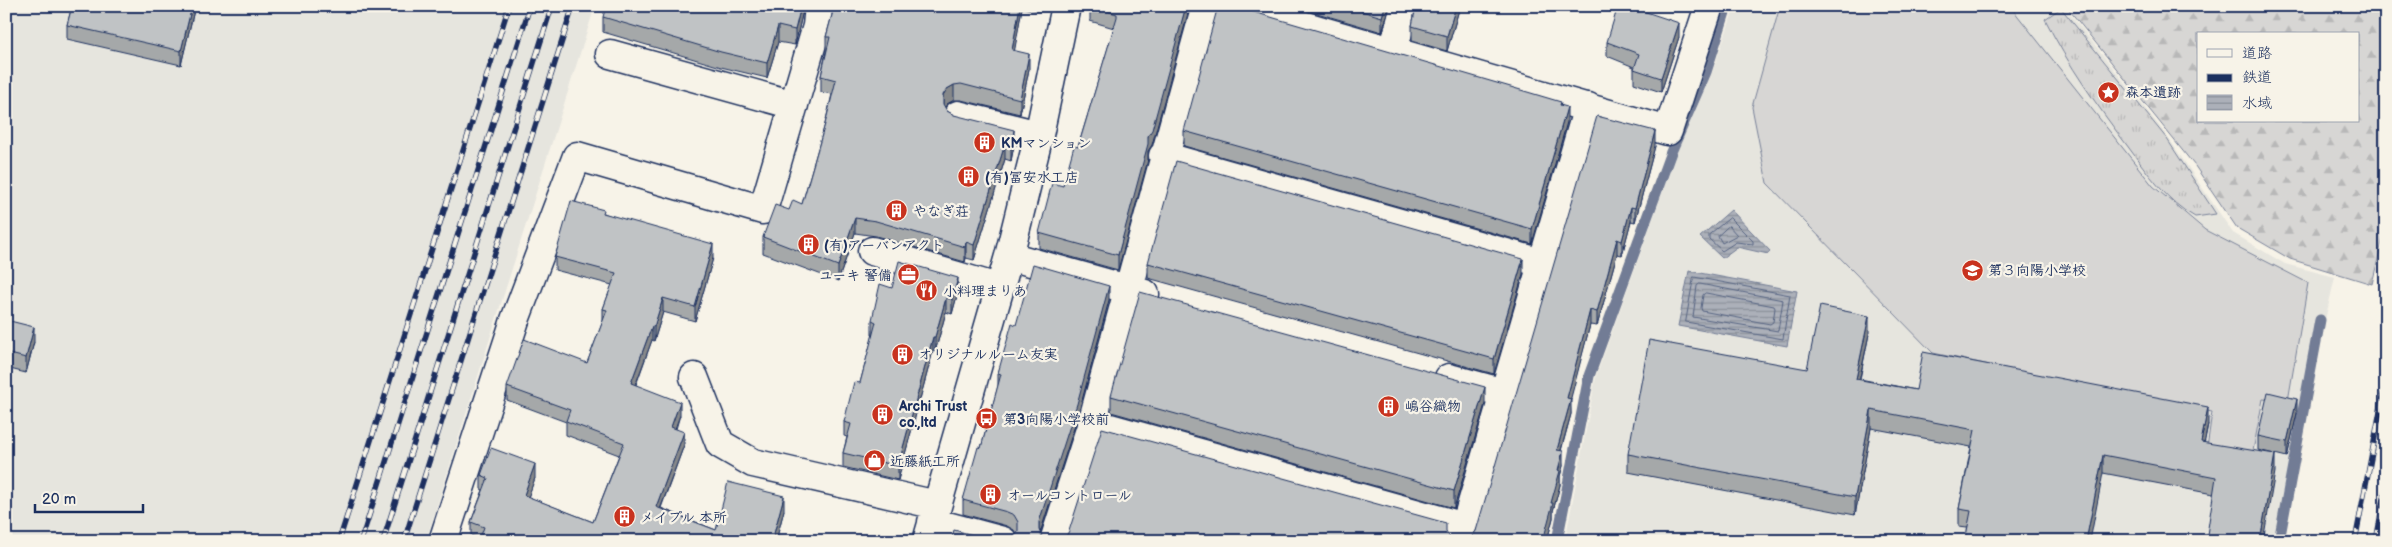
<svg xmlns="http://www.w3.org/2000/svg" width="2392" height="547" font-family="'Balsamiq Sans','Klee One',sans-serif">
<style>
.built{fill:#e6e5de}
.grass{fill:url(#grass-tufts);stroke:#798299}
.forest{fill:url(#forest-firs);stroke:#798299;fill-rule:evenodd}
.pitch{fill:#d7d6d4;stroke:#798299}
.water{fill:url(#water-rules);stroke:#727c95}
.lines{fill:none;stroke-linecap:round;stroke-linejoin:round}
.shore{stroke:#556382;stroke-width:1}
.stream{stroke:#727c95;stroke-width:11}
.street-casing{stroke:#1b2f5e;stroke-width:31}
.street{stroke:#f7f3e8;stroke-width:28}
.rail-casing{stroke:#1b2f5e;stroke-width:5.5}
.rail{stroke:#f7f3e8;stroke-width:4;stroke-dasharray:11;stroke-linecap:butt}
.wall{fill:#a5a8a9;stroke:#1b2f5e}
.shaded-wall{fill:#86888a;stroke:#1b2f5e}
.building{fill:#c0c3c5;stroke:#1b2f5e}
.labels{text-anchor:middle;stroke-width:4.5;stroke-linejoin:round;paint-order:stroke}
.poi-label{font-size:14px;font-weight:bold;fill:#1b2f5e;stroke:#f7f3e8;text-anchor:start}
</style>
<defs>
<pattern id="grass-tufts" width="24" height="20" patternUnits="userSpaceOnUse" patternTransform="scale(1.25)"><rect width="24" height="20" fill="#d7d6d4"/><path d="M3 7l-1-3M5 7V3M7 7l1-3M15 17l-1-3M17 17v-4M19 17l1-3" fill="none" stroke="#b8b8b8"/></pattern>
<pattern id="forest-firs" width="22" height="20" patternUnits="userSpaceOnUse" patternTransform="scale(1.25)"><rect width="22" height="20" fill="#d7d6d4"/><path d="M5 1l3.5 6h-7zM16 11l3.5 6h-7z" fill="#b8b8b8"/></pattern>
<pattern id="water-rules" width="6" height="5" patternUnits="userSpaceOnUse" patternTransform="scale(1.25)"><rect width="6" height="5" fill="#acb0b9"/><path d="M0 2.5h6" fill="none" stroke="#8b909a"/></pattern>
</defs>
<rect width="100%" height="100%" fill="#f7f3e8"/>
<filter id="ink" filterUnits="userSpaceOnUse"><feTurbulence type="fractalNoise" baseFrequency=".02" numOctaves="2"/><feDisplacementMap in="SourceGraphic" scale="10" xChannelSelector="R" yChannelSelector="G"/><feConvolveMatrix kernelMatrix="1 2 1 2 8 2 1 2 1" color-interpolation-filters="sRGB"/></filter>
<g filter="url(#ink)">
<path class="built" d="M 6,6 L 595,6 L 426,541 L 6,541 Z
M 1735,6 L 2064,6 L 2165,133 L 2233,233 L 2285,264 L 2335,277 L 2274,541 L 1565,541 L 1596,376 L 1677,152 L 1712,73 Z"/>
<path class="grass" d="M 2061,8 L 2167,139 L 2216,214 L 2195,217 C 2167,202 2147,172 2129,148 C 2098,107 2068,65 2045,19 Z"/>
<path class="forest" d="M 2066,6 L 2386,6 L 2386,225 L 2372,284 L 2290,259 L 2237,228 L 2195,166 ZM 2198,34 L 2358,34 L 2358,121 L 2198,121 Z"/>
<path class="pitch" d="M 1780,6 L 2010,6 L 2153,186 L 2205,230 L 2308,283 L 2288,401 L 2263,399 L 2252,456 L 2207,448 L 2212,412 L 1933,353 L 1767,183 L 1752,107 Z"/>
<path class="water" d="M 1731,210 L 1770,251 L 1768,254 L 1737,247 L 1722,258 L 1700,237 Z
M 1689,271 L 1797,291 L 1787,346 L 1678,326 Z"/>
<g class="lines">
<path class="shore" d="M 1730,218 L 1753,241 L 1753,244 L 1736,242 L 1722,251 L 1709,239 L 1709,235 Z
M 1729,226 L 1737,235 L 1722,243 L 1718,236 Z
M 1694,277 L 1790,295 L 1783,339 L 1686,322 Z
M 1700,284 L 1783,300 L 1778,331 L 1693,317 L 1697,286 Z
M 1706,293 L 1774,306 L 1775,308 L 1773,322 L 1770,324 L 1702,311 L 1701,308 L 1703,295 Z"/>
<path class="stream" d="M 1557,541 L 1589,376 L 1671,152 L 1706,72 L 1727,6
M 2279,541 L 2320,320"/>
<defs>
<path id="street" d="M 1236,6 L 1668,131 L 1709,6
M 1393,51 L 1405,6
M 610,54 L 794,105
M 958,115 L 1039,135
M 1163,156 L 1542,263
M 872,251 L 998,288
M 1009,256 L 1145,294
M 694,377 L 720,444 L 753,463 L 937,505
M 1449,378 L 1504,393
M 1092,423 L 1465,527
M 932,522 L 1003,541
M 443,541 L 515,320 L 577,156 L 763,210 L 817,26 L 819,6
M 927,541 L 1009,256 L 1039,135 L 1066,6
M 1054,541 L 1092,423 L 1206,6
M 1461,541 L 1588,107"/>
</defs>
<use href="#street" class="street-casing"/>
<use href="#street" class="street"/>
<defs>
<path id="rail" d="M 339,541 L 509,6
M 361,541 L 530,6
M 383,541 L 552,6
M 404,541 L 573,6
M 2355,541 L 2386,380
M 2376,541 L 2386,488"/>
</defs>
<use href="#rail" class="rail-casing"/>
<use href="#rail" class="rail"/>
</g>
<path class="wall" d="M 72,6 L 195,6 L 181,65 L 67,39 L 67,25 Z
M 804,6 L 795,45 L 778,42 L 767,78 L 721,67 L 603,32 L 603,17 Z
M 833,6 L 1041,6 L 1040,11 L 1022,8 L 1014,51 L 1029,69 L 1020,114 L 961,100 L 954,100 L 947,104 L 945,107 L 947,111 L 954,115 L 1014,145 L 1011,161 L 1005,159 L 974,260 L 966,258 L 965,262 L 876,236 L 855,233 L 838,281 L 763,253 L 763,237 L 789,210 L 802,204 L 825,124 L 832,94 L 821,92 L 821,76 L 826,52 L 826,37 L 832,15 Z
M 1090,6 L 1190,6 L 1152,145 L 1148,151 L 1148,160 L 1118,270 L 1039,248 L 1039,233 L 1063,186 L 1078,147 L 1114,28 L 1090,21 Z
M 1293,6 L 1390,6 L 1382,32 Z
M 1416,6 L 1460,6 L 1447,51 L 1412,41 L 1412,26 Z
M 1679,37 L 1661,92 L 1634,83 L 1634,67 L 1607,56 L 1607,42 Z
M 1561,105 L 1567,122 L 1532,244 L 1184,146 L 1184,131 Z
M 1655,146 L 1635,222 L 1631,221 L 1622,255 L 1617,254 L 1597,326 L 1590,325 L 1570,399 L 1571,414 L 1561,451 L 1563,466 L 1560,476 L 1560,485 L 1553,511 L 1553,518 L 1547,541 L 1466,541 L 1471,538 L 1476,531 Z
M 604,213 L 713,258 L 695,321 L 663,312 L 654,341 L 652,340 L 636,385 L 680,415 L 676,429 L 684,445 L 661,508 L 716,530 L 784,510 L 776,541 L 479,539 L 471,535 L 471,522 L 483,490 L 481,489 L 481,475 L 535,478 L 528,497 L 593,522 L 619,455 L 566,435 L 566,422 L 507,400 L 507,387 L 587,363 L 603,321 L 603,309 L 612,285 L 555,270 L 555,257 Z
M 1148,263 L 1523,274 L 1494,374 L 1148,278 Z
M 958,292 L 952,314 L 946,312 L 935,352 L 933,351 L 898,480 L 843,467 L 843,453 L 847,437 L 844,436 L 844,422 L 860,383 L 873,335 L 872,335 L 872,320 Z
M 1109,300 L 1077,419 L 1040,533 L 1014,538 L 1016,534 L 1014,530 L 1007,526 L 963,514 L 963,500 L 981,448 L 998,386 L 998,373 L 1016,325 Z
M 6,320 L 34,342 L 26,373 L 6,368 Z
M 1869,334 L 1860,379 L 1916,390 L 2208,424 L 2204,443 L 2275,472 L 2213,494 L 2103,473 L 1967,528 L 1959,527 L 1959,509 L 1971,447 L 1871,428 L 1855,515 L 1628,472 L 1628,454 L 1807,369 Z
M 1111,396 L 1485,404 L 1454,508 L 1111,412 Z
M 2297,413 L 2287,457 L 2258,450 L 2258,436 Z"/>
<path class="shaded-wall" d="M 192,6 L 195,6 L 181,65 L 181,51 Z
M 801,6 L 804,6 L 795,45 L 795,30 Z
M 1020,6 L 1022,6 L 1022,8 L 1012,65 L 1012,50 Z
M 1186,6 L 1190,6 L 1152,145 L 1148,151 L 1148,160 L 1118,270 L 1118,255 L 1148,136 Z
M 1385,6 L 1390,6 L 1382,32 L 1382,17 Z
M 1456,6 L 1460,6 L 1447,51 L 1447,36 Z
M 1679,23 L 1679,37 L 1661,92 L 1661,78 Z
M 778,26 L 778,42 L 767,78 L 767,63 Z
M 1029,54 L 1029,69 L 1020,114 L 1020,99 Z
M 954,85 L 954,100 L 947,104 L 943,111 L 943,95 L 947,89 Z
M 1567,107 L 1567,122 L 1532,244 L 1532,229 Z
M 1014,130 L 1014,145 L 1011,161 L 1011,146 Z
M 1655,131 L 1655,146 L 1635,222 L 1635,208 Z
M 1005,144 L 1005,159 L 974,260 L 974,245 Z
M 1631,207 L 1631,221 L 1622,255 L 1622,241 Z
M 855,218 L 855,233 L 838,281 L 838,266 Z
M 1617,239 L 1617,254 L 1597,326 L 1597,312 Z
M 966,242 L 966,258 L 965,262 L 965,247 Z
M 713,244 L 713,258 L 695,321 L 695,307 Z
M 1523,259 L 1523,274 L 1494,374 L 1494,359 Z
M 958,278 L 958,292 L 952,314 L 952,299 Z
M 1109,286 L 1109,300 L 1077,419 L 1039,536 L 1039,522 Z
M 663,298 L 663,312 L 654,341 L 654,327 Z
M 946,298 L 946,312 L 935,352 L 935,337 Z
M 1590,310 L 1590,325 L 1567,413 L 1567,398 Z
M 1869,316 L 1869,334 L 1856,396 L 1856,379 Z
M 652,326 L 652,340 L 631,397 L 631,383 Z
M 34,327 L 34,342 L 26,373 L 26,358 Z
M 933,337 L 933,351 L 898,480 L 898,466 Z
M 1485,387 L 1485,404 L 1454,508 L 1454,491 Z
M 1571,399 L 1571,414 L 1557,464 L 1557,450 Z
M 2297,399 L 2297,413 L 2287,457 L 2287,442 Z
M 680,402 L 680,415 L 671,440 L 671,427 Z
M 2208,407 L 2208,424 L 2201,460 L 2201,442 Z
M 1871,410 L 1871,428 L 1855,515 L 1855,497 Z
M 684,432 L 684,445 L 656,520 L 656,507 Z
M 1563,451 L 1563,466 L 1560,476 L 1560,485 L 1553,511 L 1553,518 L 1547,541 L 1543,541 L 1551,503 Z
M 2275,454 L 2275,472 L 2263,541 L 2260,541 Z
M 2103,455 L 2103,473 L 2090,541 L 2086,541 Z
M 535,464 L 535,478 L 524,509 L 524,495 Z
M 784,496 L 784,510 L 776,541 L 772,541 Z"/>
<path class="building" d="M 72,6 L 192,6 L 181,51 L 67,25 Z
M 606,6 L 801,6 L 795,30 L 778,26 L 767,63 L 721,52 L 603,17 Z
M 833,6 L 1020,6 L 1012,50 L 1029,54 L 1020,99 L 961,84 L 954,85 L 947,89 L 943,95 L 943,104 L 947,111 L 954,115 L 1014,130 L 1011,146 L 1005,144 L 974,245 L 966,242 L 965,247 L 876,221 L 855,218 L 838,266 L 763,237 L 775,205 L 789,210 L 793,200 L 802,204 L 825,124 L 836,80 L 821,76 L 830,37 L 826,37 L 832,15 Z
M 1090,6 L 1186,6 L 1152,130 L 1148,136 L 1148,144 L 1118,255 L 1039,233 L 1052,183 L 1063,186 L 1074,146 L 1078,147 L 1117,17 L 1117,14 Z
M 1218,6 L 1233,6 L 1514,88 L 1561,102 L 1560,105 L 1567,107 L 1532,229 L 1184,131 Z
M 1345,6 L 1385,6 L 1382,17 Z
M 1416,6 L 1456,6 L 1447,36 L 1412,26 Z
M 1618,6 L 1628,6 L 1679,23 L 1661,78 L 1634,69 L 1639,54 L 1607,42 Z
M 1597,116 L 1655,131 L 1635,208 L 1631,207 L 1622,241 L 1617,239 L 1597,312 L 1590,310 L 1567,398 L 1571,399 L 1557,450 L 1563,451 L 1558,470 L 1560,471 L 1551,503 L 1553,503 L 1543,541 L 1466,541 L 1471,538 L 1476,531 Z
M 1176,161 L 1523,259 L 1494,359 L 1148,263 Z
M 571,201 L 604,210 L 603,213 L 713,244 L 695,307 L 663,298 L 654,327 L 652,326 L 631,383 L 680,402 L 671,427 L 684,432 L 656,507 L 716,530 L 728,482 L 784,496 L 772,541 L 479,541 L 484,527 L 471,522 L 488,478 L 481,475 L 491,448 L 535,464 L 524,495 L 593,522 L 624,443 L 566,421 L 570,410 L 507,387 L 524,339 L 587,363 L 607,310 L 603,309 L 616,273 L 555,257 Z
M 899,261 L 958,278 L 952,299 L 946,298 L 935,337 L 933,337 L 898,466 L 843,453 L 851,424 L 844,422 L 854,382 L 860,383 L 876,322 L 872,320 L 880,284 L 892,288 Z
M 1033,264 L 1109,286 L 1077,404 L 1039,522 L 1039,530 L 1042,537 L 1048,541 L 1009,541 L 1014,538 L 1018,531 L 1018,522 L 1014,515 L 1007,512 L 963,500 L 978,447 L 981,448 L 1001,374 L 998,373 L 1012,323 L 1016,325 Z
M 1140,292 L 1485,387 L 1454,491 L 1111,396 Z
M 1820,306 L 1869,316 L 1856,379 L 1916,390 L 1923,352 L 2208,407 L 2201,442 L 2275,454 L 2260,541 L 2206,541 L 2216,477 L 2103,455 L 2086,541 L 1965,541 L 1971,511 L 1959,509 L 1975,430 L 1871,410 L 1855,497 L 1628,454 L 1649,340 L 1807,369 Z
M 6,320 L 34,327 L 26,358 L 6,353 Z
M 2268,392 L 2297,399 L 2287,442 L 2258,436 Z
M 1102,428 L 1446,523 L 1446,531 L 1450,538 L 1456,541 L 1059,541 L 1065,538 L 1069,531 Z
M 954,530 L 996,541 L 951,541 Z"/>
</g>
<defs>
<symbol id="sight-disc" viewBox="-11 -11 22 22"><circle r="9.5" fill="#c8321e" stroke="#f7f3e8"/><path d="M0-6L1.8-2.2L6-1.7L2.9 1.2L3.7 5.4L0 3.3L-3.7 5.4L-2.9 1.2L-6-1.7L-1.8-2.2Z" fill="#fff"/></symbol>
<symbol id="building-disc" viewBox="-11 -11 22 22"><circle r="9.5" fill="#c8321e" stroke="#f7f3e8"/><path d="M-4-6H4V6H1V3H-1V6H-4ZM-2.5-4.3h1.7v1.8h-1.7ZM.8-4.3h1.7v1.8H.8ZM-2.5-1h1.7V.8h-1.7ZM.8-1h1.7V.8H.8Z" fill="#fff"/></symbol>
<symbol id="school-disc" viewBox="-11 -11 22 22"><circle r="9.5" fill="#c8321e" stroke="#f7f3e8"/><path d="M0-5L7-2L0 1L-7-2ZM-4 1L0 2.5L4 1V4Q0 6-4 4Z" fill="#fff"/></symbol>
<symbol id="office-disc" viewBox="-11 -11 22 22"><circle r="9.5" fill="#c8321e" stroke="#f7f3e8"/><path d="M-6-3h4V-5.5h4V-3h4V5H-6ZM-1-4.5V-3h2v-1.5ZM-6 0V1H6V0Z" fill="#fff"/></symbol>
<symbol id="restaurant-disc" viewBox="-11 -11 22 22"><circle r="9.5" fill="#c8321e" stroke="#f7f3e8"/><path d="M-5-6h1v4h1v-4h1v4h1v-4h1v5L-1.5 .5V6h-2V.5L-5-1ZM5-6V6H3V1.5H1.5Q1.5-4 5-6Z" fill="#fff"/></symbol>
<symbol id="bus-disc" viewBox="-11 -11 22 22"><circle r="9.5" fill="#c8321e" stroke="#f7f3e8"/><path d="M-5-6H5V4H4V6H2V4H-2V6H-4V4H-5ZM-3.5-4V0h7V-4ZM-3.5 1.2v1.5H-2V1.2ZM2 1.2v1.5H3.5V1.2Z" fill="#fff"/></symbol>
<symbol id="shop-disc" viewBox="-11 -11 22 22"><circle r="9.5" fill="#c8321e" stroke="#f7f3e8"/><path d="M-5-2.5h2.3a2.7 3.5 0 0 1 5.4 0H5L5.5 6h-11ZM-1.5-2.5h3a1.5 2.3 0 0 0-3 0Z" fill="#fff"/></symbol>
</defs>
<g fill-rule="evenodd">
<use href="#sight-disc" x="2096" y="80" width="25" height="25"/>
<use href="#building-disc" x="972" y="130" width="25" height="25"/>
<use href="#building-disc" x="956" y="164" width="25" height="25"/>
<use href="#building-disc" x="884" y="198" width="25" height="25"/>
<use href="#building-disc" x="796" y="232" width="25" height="25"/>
<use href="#school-disc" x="1960" y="258" width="25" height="25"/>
<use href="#office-disc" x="896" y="262" width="25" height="25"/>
<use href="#restaurant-disc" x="914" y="278" width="25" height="25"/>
<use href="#building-disc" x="890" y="342" width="25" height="25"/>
<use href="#building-disc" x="1376" y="394" width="25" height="25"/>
<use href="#building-disc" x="870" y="402" width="25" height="25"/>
<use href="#bus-disc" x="974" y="406" width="25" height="25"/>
<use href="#shop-disc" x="862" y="448" width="25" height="25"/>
<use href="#building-disc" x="978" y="482" width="25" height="25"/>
<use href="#building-disc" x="612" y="504" width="25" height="25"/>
</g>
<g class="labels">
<g class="poi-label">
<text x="2125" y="97">森本遺跡</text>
<text x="1001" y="148">KMマンション</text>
<text x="985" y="182">(有)冨安水工店</text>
<text x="913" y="216">やなぎ荘</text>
<text x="824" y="250">(有)アーバンアクト</text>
<text x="1988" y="275">第３向陽小学校</text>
<text x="892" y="280" text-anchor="end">ユーキ 警備</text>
<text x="943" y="296">小料理まりあ</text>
<text x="918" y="359">オリジナルルーム友実</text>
<text x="899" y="411">Archi Trust<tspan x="899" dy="16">co.,ltd</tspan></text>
<text x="1405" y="411">嶋谷織物</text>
<text x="1003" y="424">第3向陽小学校前</text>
<text x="890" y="466">近藤紙工所</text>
<text x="1007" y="500">オールコントロール</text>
<text x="640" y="522">メイプル 本所</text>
</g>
</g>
<rect width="2392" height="547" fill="none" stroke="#f7f3e8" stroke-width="25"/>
<rect x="12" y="12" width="2367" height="522" fill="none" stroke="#1b2f5e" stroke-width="2" filter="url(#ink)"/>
<rect x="2197" y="32" width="162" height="90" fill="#f7f3e8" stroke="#9fa5b1"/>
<rect x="2207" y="49" width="25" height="8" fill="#f7f3e8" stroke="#9fa5b1"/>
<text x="2242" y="58" font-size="15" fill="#1b2f5e">道路</text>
<rect x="2207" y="74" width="25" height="8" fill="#1b2f5e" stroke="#9fa5b1"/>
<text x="2242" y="82" font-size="15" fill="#1b2f5e">鉄道</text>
<rect x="2207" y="95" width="25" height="15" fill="url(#water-rules)" stroke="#9fa5b1"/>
<text x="2242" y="108" font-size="15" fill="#1b2f5e">水域</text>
<path d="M35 504v8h108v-8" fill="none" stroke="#1b2f5e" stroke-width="2.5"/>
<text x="42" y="504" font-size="15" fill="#1b2f5e" stroke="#f7f3e8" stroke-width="4" paint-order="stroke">20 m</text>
</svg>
